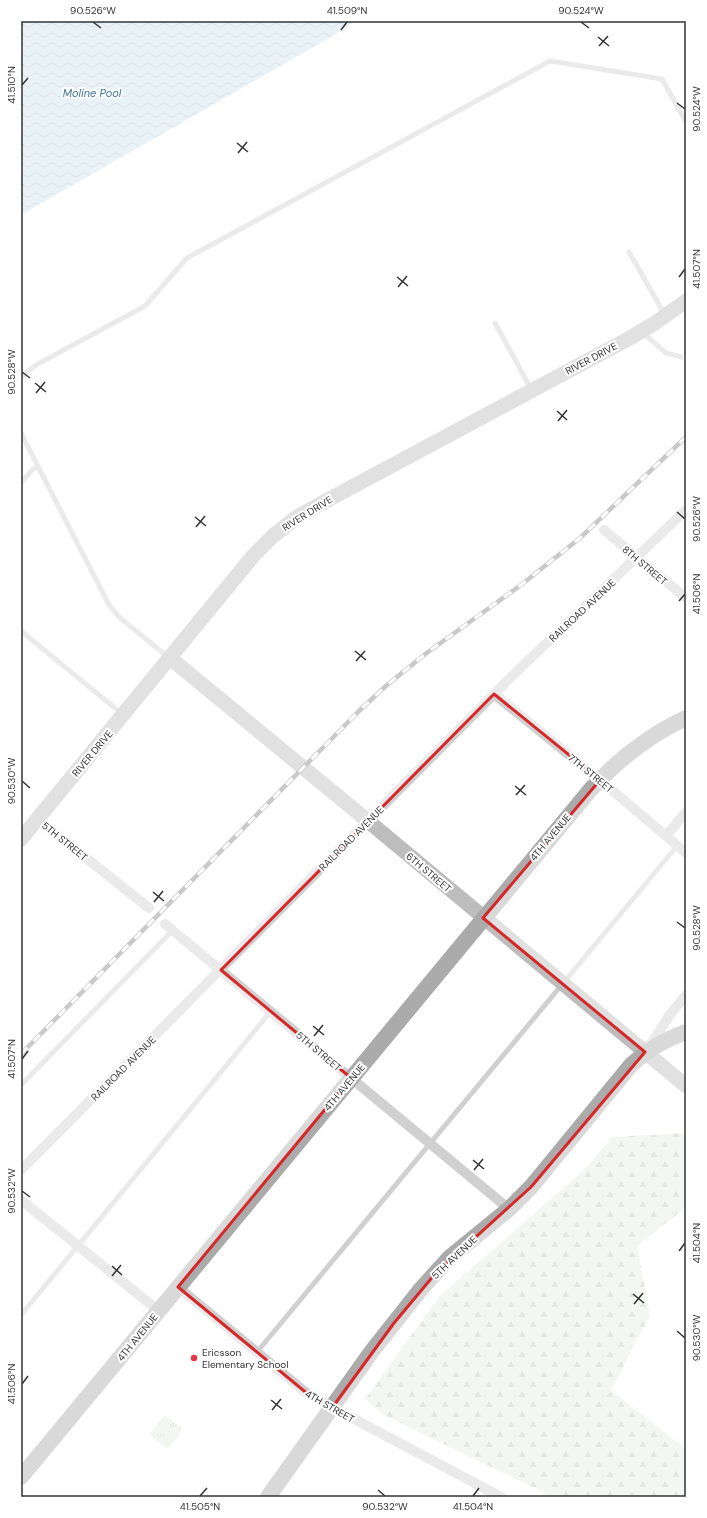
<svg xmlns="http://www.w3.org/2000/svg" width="707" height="1518" font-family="'DM Sans',sans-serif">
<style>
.forest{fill:url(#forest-firs)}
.park{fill:url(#park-tufts)}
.water{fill:url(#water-waves)}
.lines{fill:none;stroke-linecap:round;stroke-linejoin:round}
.lane{stroke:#d0d0d0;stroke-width:5}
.street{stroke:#d0d0d0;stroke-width:10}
.secondary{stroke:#bdbdbd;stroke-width:15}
.primary{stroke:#ababab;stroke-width:16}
.rail-casing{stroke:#888;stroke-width:4.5}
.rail{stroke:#fff;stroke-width:3;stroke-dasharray:9;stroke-linecap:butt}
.marked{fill:none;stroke:#d62828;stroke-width:3;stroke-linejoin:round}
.ticks{fill:none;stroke:#333;stroke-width:1.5}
.poi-dot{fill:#e63946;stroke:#fff;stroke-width:1.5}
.labels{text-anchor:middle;stroke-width:4;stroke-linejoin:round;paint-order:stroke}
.street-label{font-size:10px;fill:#333;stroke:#fff}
.poi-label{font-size:10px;fill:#333;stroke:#fff;text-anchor:start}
.water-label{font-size:11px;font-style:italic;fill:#3f7597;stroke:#fff}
.neatline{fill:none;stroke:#333;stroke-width:1.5}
.ticks-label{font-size:10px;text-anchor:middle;fill:#333}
</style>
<defs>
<pattern id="forest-firs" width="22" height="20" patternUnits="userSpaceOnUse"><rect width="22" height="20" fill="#e6ecdf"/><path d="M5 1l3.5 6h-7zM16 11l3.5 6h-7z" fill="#c6cbc0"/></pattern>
<pattern id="park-tufts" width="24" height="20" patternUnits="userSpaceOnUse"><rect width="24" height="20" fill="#e6ecdf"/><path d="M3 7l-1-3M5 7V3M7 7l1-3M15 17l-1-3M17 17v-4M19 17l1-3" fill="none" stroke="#c6cbc0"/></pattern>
<pattern id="water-waves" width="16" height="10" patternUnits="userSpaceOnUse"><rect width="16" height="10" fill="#cfe2ee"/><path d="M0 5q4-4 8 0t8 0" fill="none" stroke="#b2c2cd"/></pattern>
</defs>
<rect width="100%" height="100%" fill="#fff"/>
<path class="forest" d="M 686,1133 L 686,1207 L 637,1246 L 650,1315 L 611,1390 L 686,1449 L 686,1497 L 553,1497 L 382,1414 L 365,1399 L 439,1297 L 586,1168 L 612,1137 Z"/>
<path class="park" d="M 165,1415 L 182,1428 L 180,1434 L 167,1449 L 149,1434 Z"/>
<path class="water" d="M 21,21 L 355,21 L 331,37 L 21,215 Z"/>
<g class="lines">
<path class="lane" d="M 629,252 L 665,315
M 495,323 L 531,389
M 643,333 L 666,353 L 681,357
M 21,377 L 36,365 L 145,306 L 187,258 L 550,61 L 662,79 L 686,122
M 21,433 L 109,605 L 119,617 L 168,657
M 21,483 L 32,470 L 38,467
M 21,631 L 121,713
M 21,1085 L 173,930
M 21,1315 L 271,1011
M 257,1352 L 677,846"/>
<path class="street" d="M 604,530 L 686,598
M 494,694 L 600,780 L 686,853
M 37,819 L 149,908
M 666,836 L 686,812
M 165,924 L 509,1209
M 648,1049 L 669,1016 L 686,995
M 21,1170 L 511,677 L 686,510
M 21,1200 L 159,1311
M 178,1287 L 309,1395 L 501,1497"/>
<path class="secondary" d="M 170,658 L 368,821 L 686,1086
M 21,839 L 253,556 L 273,536 L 297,517 L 322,503 L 630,338 L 655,323 L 686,301"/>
<path class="primary" d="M 21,1477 L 591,789 C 618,760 649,735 686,718
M 268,1497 L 372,1351 L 421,1289 L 449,1258 L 509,1209 L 531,1187 L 631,1065 C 649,1049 664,1040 686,1032"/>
<defs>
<path id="rail" d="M 21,1054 L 360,710 L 387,685 L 428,652 L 521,585 L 580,538 L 686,437"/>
</defs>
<use href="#rail" class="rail-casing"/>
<use href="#rail" class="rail"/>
</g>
<path d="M0 0H707V1518H0ZM 494,694 L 600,780 L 483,918 L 645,1052 L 531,1187 L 435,1274 L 394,1323 L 332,1408 L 309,1395 L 178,1287 L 351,1078 L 221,970 Z" fill="#fff" fill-opacity=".55" fill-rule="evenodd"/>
<path class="marked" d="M 494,694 L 600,780 L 483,918 L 645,1052 L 531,1187 L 435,1274 L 394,1323 L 332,1408 L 309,1395 L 178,1287 L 351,1078 L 221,970 Z"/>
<path class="ticks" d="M 93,22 L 101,28M 581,22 L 589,28M 341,30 L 347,22M 598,37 L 609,46M 599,46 L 608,36M 22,85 L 28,78M 677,103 L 685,109M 237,143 L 248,152M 238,153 L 247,142M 397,277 L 408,286M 679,277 L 685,269M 398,287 L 407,276M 22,372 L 30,378M 35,383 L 46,392M 36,393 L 45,382M 557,411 L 567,420M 558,421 L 567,410M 677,512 L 685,519M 195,517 L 206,526M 196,527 L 205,516M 679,601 L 685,594M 355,651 L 366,660M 356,661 L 365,651M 22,781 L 30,788M 515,786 L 526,795M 516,795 L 525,785M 153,892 L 164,901M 154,902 L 163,891M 677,922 L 685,928M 313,1026 L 324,1035M 314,1036 L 323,1025M 22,1059 L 28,1051M 473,1160 L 484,1169M 474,1170 L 483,1159M 22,1191 L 30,1197M 679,1251 L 685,1243M 112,1266 L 122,1275M 112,1276 L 121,1265M 633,1294 L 644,1303M 634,1304 L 643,1293M 677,1331 L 685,1338M 22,1384 L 28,1376M 271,1400 L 282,1409M 272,1410 L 281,1399M 378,1490 L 385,1496M 200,1496 L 207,1488M 473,1496 L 479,1488"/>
<circle class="poi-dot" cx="194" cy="1358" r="4"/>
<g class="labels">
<g class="street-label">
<text transform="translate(591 358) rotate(-28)" y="4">RIVER DRIVE</text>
<text transform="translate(307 513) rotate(-32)" y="4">RIVER DRIVE</text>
<text transform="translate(645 565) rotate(40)" y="4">8TH STREET</text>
<text transform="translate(582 610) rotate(-43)" y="4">RAILROAD AVENUE</text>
<text transform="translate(92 753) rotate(-50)" y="4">RIVER DRIVE</text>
<text transform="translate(591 773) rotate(39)" y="4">7TH STREET</text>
<text transform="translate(550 837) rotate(-50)" y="4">4TH AVENUE</text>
<text transform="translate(351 838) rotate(-45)" y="4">RAILROAD AVENUE</text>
<text transform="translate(65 841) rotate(39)" y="4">5TH STREET</text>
<text transform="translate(429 872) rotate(40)" y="4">6TH STREET</text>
<text transform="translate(319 1051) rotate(40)" y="4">5TH STREET</text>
<text transform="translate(123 1068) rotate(-45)" y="4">RAILROAD AVENUE</text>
<text transform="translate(344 1087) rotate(-50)" y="4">4TH AVENUE</text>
<text transform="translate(454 1257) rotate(-43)" y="4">5TH AVENUE</text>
<text transform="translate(137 1337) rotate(-51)" y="4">4TH AVENUE</text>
<text transform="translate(330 1406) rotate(30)" y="4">4TH STREET</text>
</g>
<g class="poi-label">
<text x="202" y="1356">Ericsson<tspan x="202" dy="12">Elementary School</tspan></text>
</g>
<g class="water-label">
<text x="92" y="97">Moline Pool</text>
</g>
</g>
<rect width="707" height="1518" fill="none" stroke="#ffffff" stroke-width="44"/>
<rect x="22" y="22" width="663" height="1474" class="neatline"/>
<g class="ticks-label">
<text x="93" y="14">90.526°W</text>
<text x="347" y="14">41.509°N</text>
<text x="581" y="14">90.524°W</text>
<text transform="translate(11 85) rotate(-90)" y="4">41.510°N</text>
<text transform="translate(696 109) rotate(-90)" y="4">90.524°W</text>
<text transform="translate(696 269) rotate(-90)" y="4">41.507°N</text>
<text transform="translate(11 372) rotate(-90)" y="4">90.528°W</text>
<text transform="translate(696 519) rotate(-90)" y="4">90.526°W</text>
<text transform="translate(696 594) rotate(-90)" y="4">41.506°N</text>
<text transform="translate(11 781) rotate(-90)" y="4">90.530°W</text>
<text transform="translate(696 928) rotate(-90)" y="4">90.528°W</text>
<text transform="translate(11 1059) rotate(-90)" y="4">41.507°N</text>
<text transform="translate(11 1191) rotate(-90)" y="4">90.532°W</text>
<text transform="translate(696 1243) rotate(-90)" y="4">41.504°N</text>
<text transform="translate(696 1338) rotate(-90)" y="4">90.530°W</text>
<text transform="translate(11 1384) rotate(-90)" y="4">41.506°N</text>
<text x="200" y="1510">41.505°N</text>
<text x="385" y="1510">90.532°W</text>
<text x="473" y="1510">41.504°N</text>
</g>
</svg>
